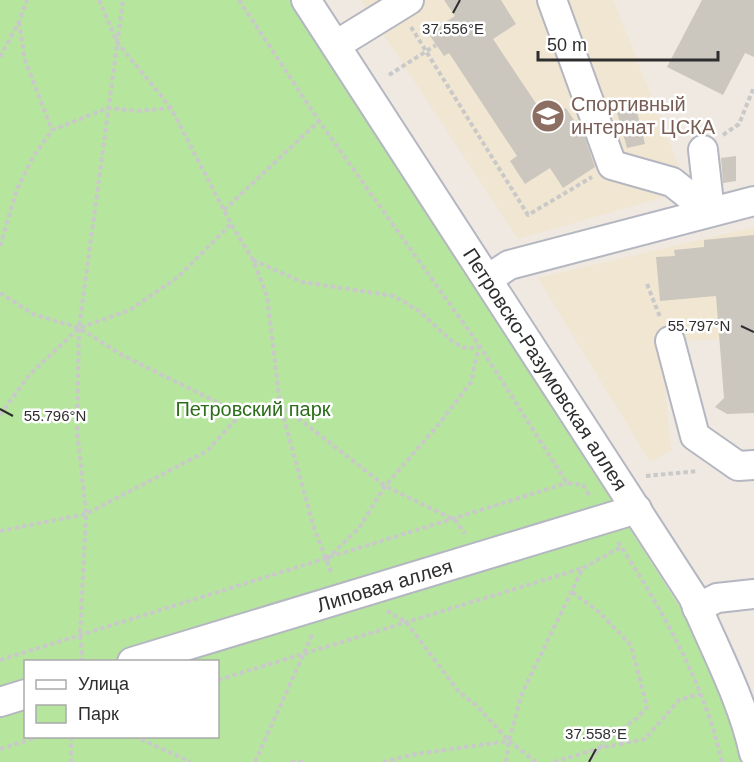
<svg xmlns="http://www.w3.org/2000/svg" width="754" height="762" font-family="Helvetica,sans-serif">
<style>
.education{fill:#f0e6d1}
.green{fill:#b6e59e;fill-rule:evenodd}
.building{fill:#cbc7bf}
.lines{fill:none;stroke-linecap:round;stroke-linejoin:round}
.minor-casing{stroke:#b4b7c1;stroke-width:32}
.path{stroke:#c9c9c9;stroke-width:4;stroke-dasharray:4.5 3;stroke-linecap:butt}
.minor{stroke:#fff;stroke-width:28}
.ticks{fill:none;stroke:#2e2e2e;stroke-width:2}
.labels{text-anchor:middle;stroke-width:5;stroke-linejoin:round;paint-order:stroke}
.education-label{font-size:20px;fill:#785e54;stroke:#fff;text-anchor:start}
.street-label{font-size:20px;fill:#2e2e2e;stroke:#fff}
.park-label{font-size:20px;fill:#2c6e1b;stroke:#fff}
.ticks-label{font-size:15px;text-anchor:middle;fill:#2e2e2e;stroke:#fff;stroke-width:5;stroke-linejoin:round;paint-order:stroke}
</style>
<rect width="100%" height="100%" fill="#efe9e1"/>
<path class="education" d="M 361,0 L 613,0 L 679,166 L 664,197 L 518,239 Z
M 754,227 L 754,306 L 725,339 L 661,342 L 671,451 L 650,462 L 538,278 Z"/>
<path class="green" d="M 0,0 L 290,0 L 687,618 L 729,712 L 741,762 L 0,762 ZM 26,662 L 218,662 L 218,736 L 26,736 Z"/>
<path class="building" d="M 444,0 L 501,0 L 516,24 L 493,39 L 547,120 L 566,108 L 584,135 L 595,167 L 563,188 L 550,168 L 525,184 L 510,161 L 517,156 L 449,53 L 444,56 L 428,33 L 455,16 Z
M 702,0 L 754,0 L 754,57 L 745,53 L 723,95 L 667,67 Z
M 634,100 L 645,144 L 627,148 L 615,105 Z
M 736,156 L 736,181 L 723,183 L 721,158 Z
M 754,235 L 754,413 L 727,414 L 715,407 L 724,398 L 716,296 L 660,301 L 656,257 L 675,256 L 674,250 L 704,247 L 704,240 Z"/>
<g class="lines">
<defs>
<g id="minor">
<path id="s1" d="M 306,0 L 693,597 C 714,648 742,698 754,753"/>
<path d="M 552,0 L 612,165 L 672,182 L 710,212"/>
<path d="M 336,45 L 409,0"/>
<path d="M 703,150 L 710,212"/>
<path d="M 488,279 L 509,265 L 754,201"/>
<path d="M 670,341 L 695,436 L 738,466 L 754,465"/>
<path d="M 697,608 L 717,598 L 754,594"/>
<path id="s2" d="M 132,662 L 637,509"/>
<path d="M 0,702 L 26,694"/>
</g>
</defs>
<use href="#minor" class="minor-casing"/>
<path class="path" d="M 99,0 L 117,42 L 171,108 L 231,224 L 253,260 L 267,296 L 280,404 L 314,528 L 332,574
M 239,0 L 319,121 L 479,345 L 567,483 L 583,485 L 590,497
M 19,22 L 25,60 L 52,130
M 411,27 L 528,215 L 592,177
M 0,57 L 19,22 L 27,0
M 389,75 L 436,45
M 723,135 L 739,124 L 754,87
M 224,210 L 319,121
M 0,246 L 17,189 L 33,157 L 52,130 L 108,108 L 138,111 L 171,108
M 253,260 L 302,282 L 394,296 L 419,311 L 454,343 L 468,349 L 478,346
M 647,284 L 660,317
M 0,293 L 33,314 L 79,328 L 122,355 L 241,414
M 0,415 L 30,374 L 79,328 L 130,310 L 178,277 L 231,224
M 646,476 L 698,471
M 0,531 L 86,514 L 207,451 L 241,414 L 280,404 L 385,486 L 455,520 L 465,534
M 618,542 C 662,610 704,682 722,762
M 327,559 L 359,528 L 385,486 L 439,424 L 471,382 L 479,346
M 572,592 L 599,612 L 631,645 L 647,707 L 636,719 L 606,740 L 588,762
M 387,611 L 406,622 L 459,692 L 477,706 L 509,741 L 536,762
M 0,660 L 567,483
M 80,662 L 82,656 L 80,635 L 86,514 L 77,430 L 79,328 L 123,0
M 218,680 L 583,568
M 71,736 L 71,762
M 134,736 L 191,762
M 0,749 L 41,736
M 255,762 L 313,633
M 291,762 L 305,762
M 383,762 L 416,754 L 509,741
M 506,762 L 509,741 L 522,693 L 583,568 L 621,547
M 554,762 L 600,748 L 645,739 L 679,700 L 700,694"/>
<use href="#minor" class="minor"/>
</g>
<path class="ticks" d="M 453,13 L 460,0M 741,326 L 754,332M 0,409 L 13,416M 589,762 L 596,749"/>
<defs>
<symbol id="school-disc" viewBox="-11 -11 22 22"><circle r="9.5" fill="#8d6e63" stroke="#fff"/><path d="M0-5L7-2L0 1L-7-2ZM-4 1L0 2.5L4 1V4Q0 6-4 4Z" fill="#fff"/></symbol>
</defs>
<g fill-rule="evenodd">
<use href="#school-disc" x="529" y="97" width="38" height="38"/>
</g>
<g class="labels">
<g class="education-label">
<text x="571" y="111">Спортивный<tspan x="571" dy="23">интернат ЦСКА</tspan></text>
</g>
<g class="street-label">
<text dy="7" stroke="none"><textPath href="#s1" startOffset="440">Петровско-Разумовская аллея</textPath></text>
<text dy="7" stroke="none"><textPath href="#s2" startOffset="264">Липовая аллея</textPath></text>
</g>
<g class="park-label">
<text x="253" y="416">Петровский парк</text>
</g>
</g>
<g class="ticks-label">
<text x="453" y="34">37.556°E</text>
<text x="699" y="331">55.797°N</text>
<text x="55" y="421">55.796°N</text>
<text x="596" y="739">37.558°E</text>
</g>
<rect x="24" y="660" width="195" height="78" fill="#ffffff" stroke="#ababab" stroke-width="1.5"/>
<rect x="36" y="680" width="30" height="9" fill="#ffffff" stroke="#ababab" stroke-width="1.5"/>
<text x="78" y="690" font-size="18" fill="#2e2e2e">Улица</text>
<rect x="36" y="705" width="30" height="18" fill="#b6e59e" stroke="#ababab" stroke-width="1.5"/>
<text x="78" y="720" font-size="18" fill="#2e2e2e">Парк</text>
<path d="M538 51v9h180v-9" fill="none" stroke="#2e2e2e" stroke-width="3"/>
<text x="547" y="51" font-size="18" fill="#2e2e2e" stroke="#ffffff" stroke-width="4.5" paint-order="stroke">50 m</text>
</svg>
